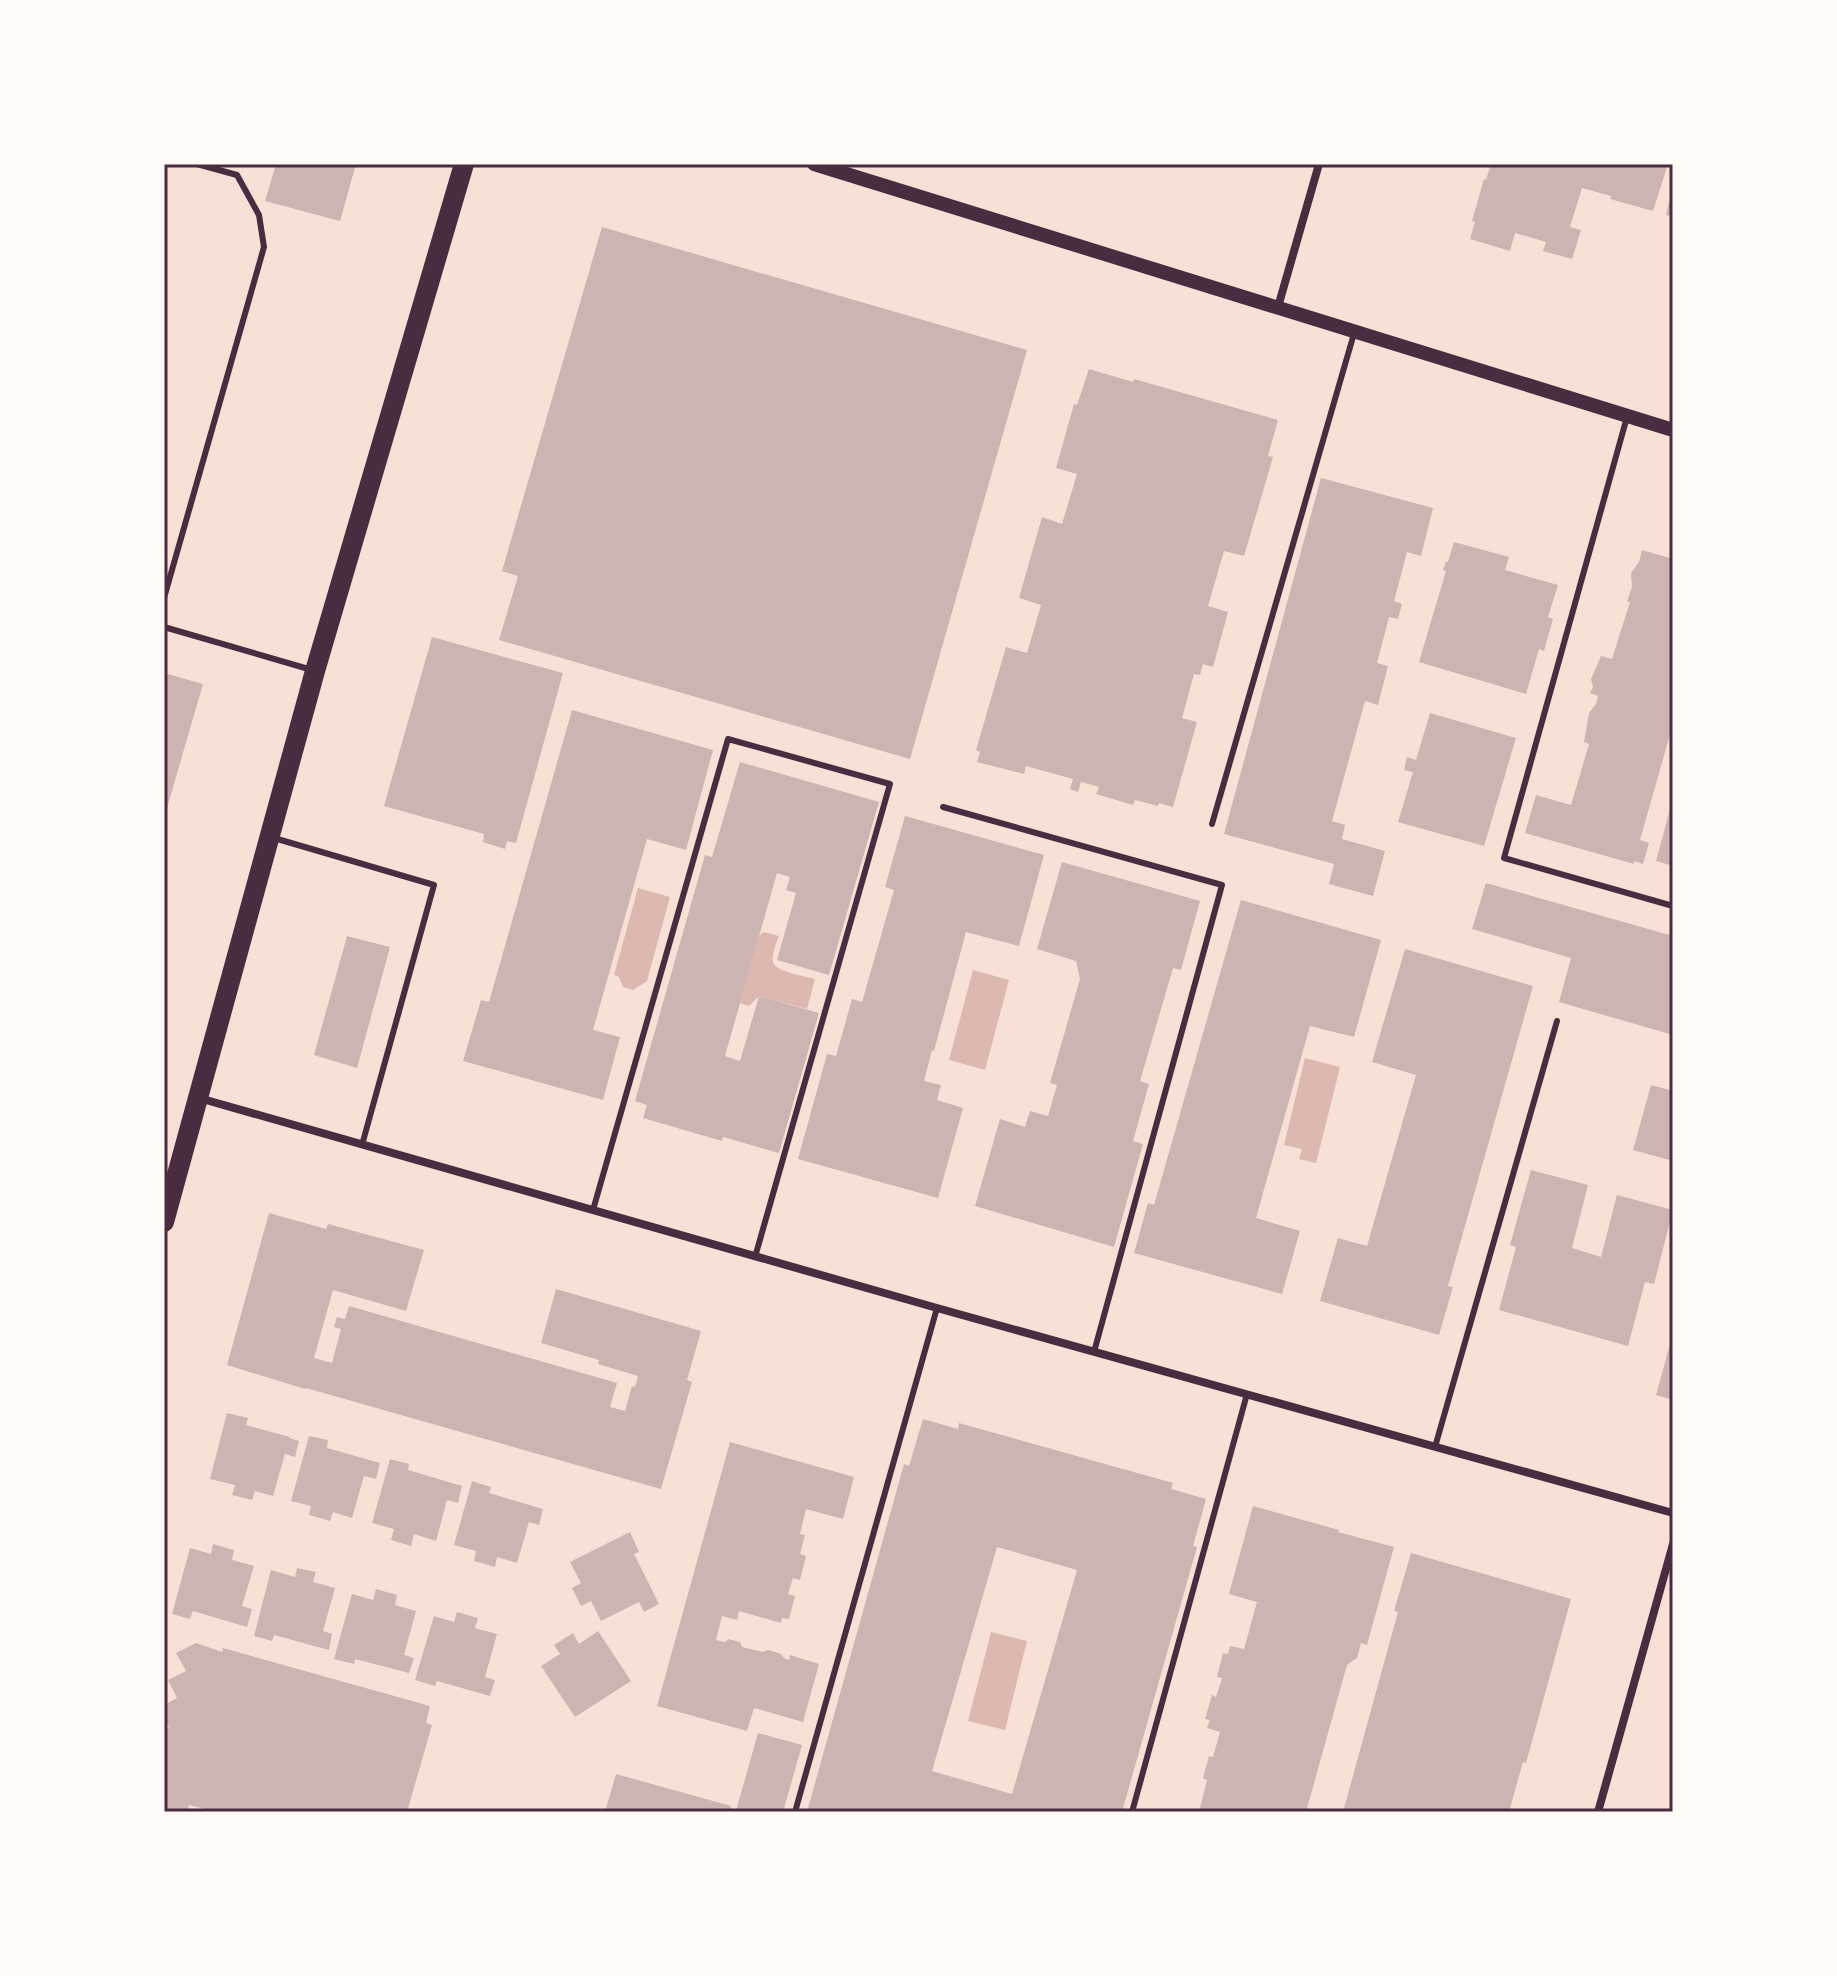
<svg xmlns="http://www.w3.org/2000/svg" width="1837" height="1976" font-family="'Public Sans',sans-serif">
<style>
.water{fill:#dcb8b0}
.building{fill:#ccb4b1;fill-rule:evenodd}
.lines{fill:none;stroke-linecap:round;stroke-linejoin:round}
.service{stroke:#4a2c40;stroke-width:6}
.minor{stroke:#4a2c40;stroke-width:8}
.tertiary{stroke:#4a2c40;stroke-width:14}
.primary{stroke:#4a2c40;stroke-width:20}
.neatline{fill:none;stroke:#4a2c40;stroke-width:3}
</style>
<rect width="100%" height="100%" fill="#f7e1d7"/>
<path class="water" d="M 638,888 L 670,897 L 647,981 L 633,990 L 623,987 L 619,977 L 614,975 Z
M 763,932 L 779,936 C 777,942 771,955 773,962 C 775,972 805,976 815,979 L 807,1009 L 759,996 L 749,1006 L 740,1003 L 759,936 Z
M 973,970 L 1009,980 L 985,1070 L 949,1060 Z
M 1305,1058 L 1340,1067 L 1316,1163 L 1299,1159 L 1302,1149 L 1284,1145 Z
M 991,1632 L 1027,1641 L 1005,1730 L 968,1721 Z"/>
<path class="building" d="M 276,164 L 356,164 L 340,221 L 265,201 Z
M 1491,164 L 1668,164 L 1653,211 L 1610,199 L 1611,196 L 1582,188 L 1570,227 L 1581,230 L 1572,259 L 1543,251 L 1546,242 L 1515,233 L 1510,251 L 1470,239 L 1475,222 L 1472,221 L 1484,179 L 1486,180 Z
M 1672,191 L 1673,191 L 1673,217 L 1666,215 Z
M 602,227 L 1027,350 L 910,759 L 499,640 L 518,576 L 502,571 Z
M 1089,369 L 1133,382 L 1134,379 L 1278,420 L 1268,456 L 1273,457 L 1244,556 L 1224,551 L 1208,606 L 1228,612 L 1213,667 L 1203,664 L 1200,675 L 1194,674 L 1182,718 L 1197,722 L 1173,807 L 1159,803 L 1158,806 L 1135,800 L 1133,805 L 1096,794 L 1099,787 L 1081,782 L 1078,792 L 1070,789 L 1073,779 L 1026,766 L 1024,774 L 977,762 L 980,752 L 976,750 L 1006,647 L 1027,653 L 1041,605 L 1019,598 L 1042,517 L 1062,524 L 1077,474 L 1056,468 L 1074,404 L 1077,405 Z
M 1321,478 L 1433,508 L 1421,556 L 1407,552 L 1394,601 L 1402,604 L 1398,619 L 1389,617 L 1377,663 L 1388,666 L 1378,705 L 1365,701 L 1332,821 L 1345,825 L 1342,839 L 1385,851 L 1373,896 L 1329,884 L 1334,864 L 1224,834 Z
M 1454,542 L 1509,557 L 1505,570 L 1558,585 L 1548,617 L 1553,619 L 1544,651 L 1539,649 L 1526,694 L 1419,662 L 1446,571 L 1443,570 L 1446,562 L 1448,562 Z
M 1642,550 L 1673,559 L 1673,724 L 1640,840 L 1649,843 L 1643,864 L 1634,861 L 1634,864 L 1525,833 L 1536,795 L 1571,805 L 1589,744 L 1584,742 L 1589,713 L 1596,704 L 1598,696 L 1590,693 L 1593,687 L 1591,679 L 1601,656 L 1612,659 L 1630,602 L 1627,601 L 1632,587 L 1631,573 L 1639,562 Z
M 432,637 L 563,673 L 516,843 L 507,841 L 505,849 L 483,842 L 484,834 L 384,806 Z
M 164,673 L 203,684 L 165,815 L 164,815 Z
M 572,710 L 713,750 L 686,850 L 647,839 L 593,1030 L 620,1037 L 603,1100 L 463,1061 L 481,1000 L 489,1002 Z
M 1430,713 L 1516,738 L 1484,846 L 1398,822 L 1413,772 L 1404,770 L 1407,757 L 1416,760 Z
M 740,762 L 879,802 L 829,975 L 777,960 L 796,893 L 786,890 L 790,877 L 777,873 L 725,1056 L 740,1061 L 759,996 L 819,1013 L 779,1153 L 723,1137 L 722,1141 L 643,1118 L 647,1105 L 635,1101 L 705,855 L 712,857 Z
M 1672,802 L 1673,802 L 1673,866 L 1656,861 Z
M 905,816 L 1044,855 L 1019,946 L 966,932 L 934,1051 L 932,1050 L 924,1081 L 941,1085 L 937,1100 L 963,1108 L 938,1198 L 798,1159 L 827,1054 L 836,1056 L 852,999 L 862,1002 L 894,890 L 885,887 Z
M 1062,862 L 1200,901 L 1181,970 L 1173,968 L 1140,1081 L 1149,1084 L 1133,1141 L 1143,1144 L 1114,1247 L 975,1206 L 1000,1119 L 1025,1127 L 1030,1111 L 1048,1116 L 1057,1085 L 1050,1083 L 1080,979 L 1076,961 L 1037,949 Z
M 1486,883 L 1673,936 L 1673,1035 L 1559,1002 L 1571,958 L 1472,929 Z
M 1241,900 L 1381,940 L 1354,1037 L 1310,1026 L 1256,1218 L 1300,1231 L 1282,1294 L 1134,1253 L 1148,1203 L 1154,1205 Z
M 347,936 L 390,947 L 357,1068 L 314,1055 Z
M 1405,949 L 1533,986 L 1448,1286 L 1453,1287 L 1439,1335 L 1320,1301 L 1338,1238 L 1367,1246 L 1416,1075 L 1372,1062 Z
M 1651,1085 L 1673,1091 L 1673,1161 L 1633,1150 Z
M 1531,1170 L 1588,1185 L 1572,1248 L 1601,1257 L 1617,1195 L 1673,1210 L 1654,1284 L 1645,1282 L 1628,1346 L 1499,1310 L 1516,1247 L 1510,1245 Z
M 269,1213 L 326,1229 L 328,1224 L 424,1250 L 406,1311 L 333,1290 L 314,1358 L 332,1363 L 341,1329 L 334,1327 L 337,1317 L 345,1319 L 349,1306 L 617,1383 L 610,1407 L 625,1411 L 632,1386 L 635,1387 L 638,1376 L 598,1364 L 599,1360 L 541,1343 L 556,1289 L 701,1331 L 687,1380 L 692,1382 L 661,1489 L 306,1388 L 305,1389 L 227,1365 Z
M 1672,1337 L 1673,1337 L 1673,1400 L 1656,1395 Z
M 227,1413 L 248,1418 L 246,1425 L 290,1437 L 289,1438 L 299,1441 L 295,1457 L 285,1454 L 273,1496 L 255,1491 L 252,1500 L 232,1495 L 235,1485 L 210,1479 Z
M 923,1419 L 958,1429 L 959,1423 L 1173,1483 L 1171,1489 L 1206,1499 L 1193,1546 L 1197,1547 L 1122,1812 L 807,1812 L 904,1464 L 909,1466 ZM 997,1547 L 1077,1570 L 1012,1794 L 932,1771 Z
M 309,1436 L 328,1440 L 327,1448 L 380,1463 L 376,1479 L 364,1476 L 352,1518 L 333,1512 L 330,1521 L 309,1515 L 311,1506 L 291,1501 Z
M 730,1442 L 854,1477 L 843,1519 L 806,1509 L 800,1534 L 805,1535 L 800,1554 L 806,1556 L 800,1580 L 793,1578 L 788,1594 L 795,1596 L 789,1619 L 782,1618 L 781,1623 L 739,1611 L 737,1620 L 722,1616 L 716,1640 L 725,1642 L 728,1639 L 740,1642 L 742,1647 L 763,1652 L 768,1650 L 781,1654 L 784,1658 L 789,1660 L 790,1655 L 819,1664 L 803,1722 L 754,1708 L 747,1731 L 657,1706 Z
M 390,1459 L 409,1464 L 408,1470 L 462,1486 L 458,1503 L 447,1500 L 436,1541 L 414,1534 L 411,1546 L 391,1540 L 394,1529 L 372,1523 Z
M 472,1481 L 491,1487 L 489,1493 L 543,1509 L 539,1525 L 529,1522 L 517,1563 L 497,1557 L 495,1567 L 474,1561 L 476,1551 L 454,1545 Z
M 1253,1506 L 1339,1530 L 1338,1532 L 1394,1547 L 1367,1645 L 1361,1643 L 1357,1658 L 1347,1665 L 1306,1812 L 1199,1812 L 1207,1780 L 1203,1778 L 1209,1756 L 1213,1757 L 1220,1732 L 1207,1728 L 1210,1720 L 1205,1719 L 1212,1695 L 1216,1697 L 1222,1678 L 1217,1677 L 1223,1653 L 1228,1654 L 1230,1646 L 1244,1649 L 1257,1602 L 1229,1594 Z
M 630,1532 L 639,1552 L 634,1554 L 659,1604 L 644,1612 L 639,1602 L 601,1621 L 591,1601 L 581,1606 L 572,1588 L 581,1583 L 570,1562 Z
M 213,1544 L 234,1550 L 232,1560 L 254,1566 L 242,1606 L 252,1609 L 247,1627 L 193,1611 L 190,1619 L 172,1614 L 190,1548 L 211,1554 Z
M 1411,1553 L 1571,1599 L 1526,1763 L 1523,1762 L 1509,1812 L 1343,1812 L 1398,1612 L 1394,1611 Z
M 297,1568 L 316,1572 L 313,1582 L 335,1588 L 323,1631 L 332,1634 L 329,1650 L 274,1635 L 272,1641 L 254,1636 L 271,1570 L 295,1577 Z
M 376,1589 L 397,1595 L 395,1605 L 416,1611 L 404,1655 L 414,1658 L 409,1673 L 355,1659 L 354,1664 L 334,1659 L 352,1594 L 373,1600 Z
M 457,1612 L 478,1618 L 475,1628 L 497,1634 L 485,1677 L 495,1680 L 490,1696 L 437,1681 L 435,1686 L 415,1680 L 434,1616 L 454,1622 Z
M 598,1631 L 631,1681 L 575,1717 L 541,1666 L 560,1654 L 554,1645 L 573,1633 L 579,1644 Z
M 196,1643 L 222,1652 L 223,1648 L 430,1706 L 426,1723 L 432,1725 L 407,1812 L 216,1812 L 189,1805 L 187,1812 L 164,1812 L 164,1728 L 169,1728 L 164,1718 L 164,1705 L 177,1698 L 168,1680 L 186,1671 L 176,1653 Z
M 758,1733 L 802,1745 L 783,1812 L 736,1811 Z
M 616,1774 L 731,1806 L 730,1812 L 605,1812 Z"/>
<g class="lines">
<path class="service" d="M 1627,417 L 1504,858 L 1673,906
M 164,598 L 264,247 L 259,215 L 237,175 L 197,164
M 164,627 L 312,670
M 943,807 L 1222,885 L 1094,1352
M 1212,824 L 1355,330
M 274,838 L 434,885 L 362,1145
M 593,1210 L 728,739 L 890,784 L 755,1257
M 1435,1447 L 1557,1021
M 795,1812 L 937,1308
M 1132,1812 L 1247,1394"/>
<path class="minor" d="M 1278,307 L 1319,164
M 199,1098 L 937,1308 L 1673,1513
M 1598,1812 L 1673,1544"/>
<path class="tertiary" d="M 814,164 L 1673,430"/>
<path class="primary" d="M 164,1222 L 315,671 L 464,164"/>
</g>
<rect width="1837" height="1976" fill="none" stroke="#fffaf5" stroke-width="332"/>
<rect x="166" y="166" width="1505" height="1644" class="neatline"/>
</svg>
